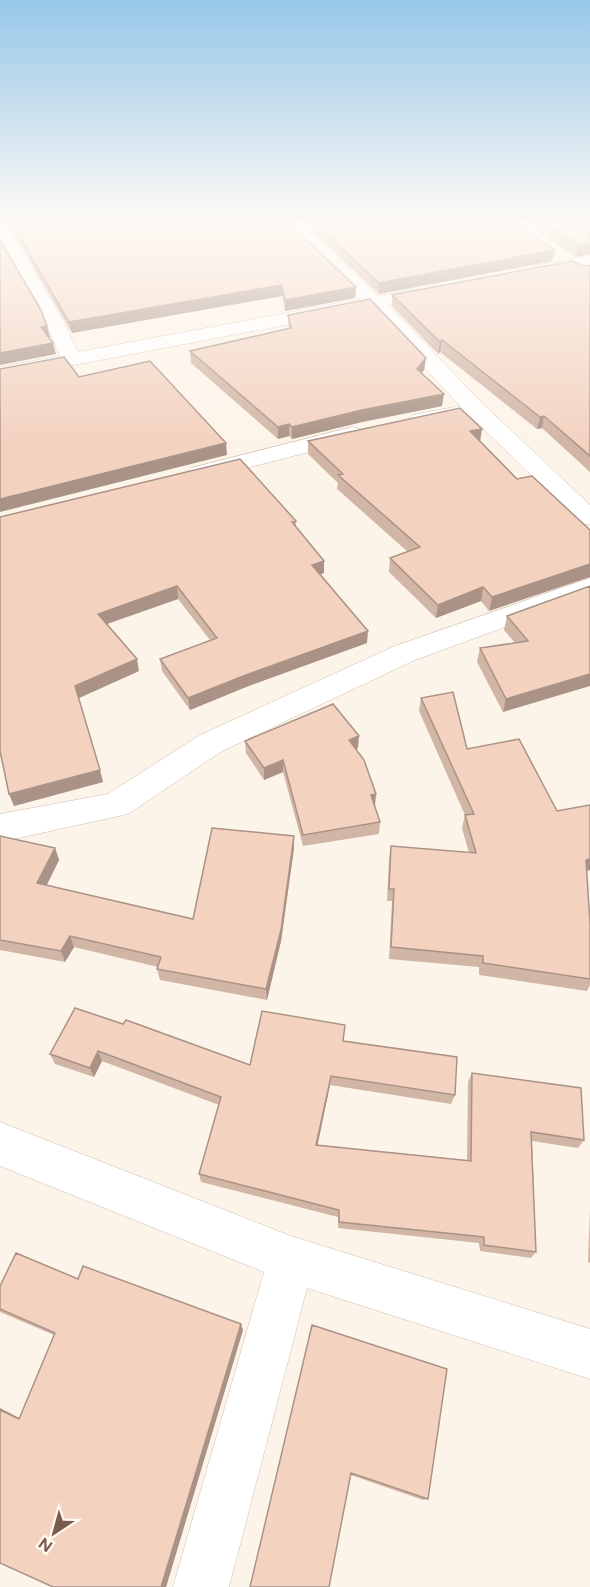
<svg xmlns="http://www.w3.org/2000/svg" width="590" height="1587" font-family="Figtree,sans-serif">
<style>
.lines{fill:none;stroke-linecap:round;stroke-linejoin:round}
.minor-casing{stroke:#d0bcad;stroke-width:1}
.minor{fill:#fff;fill-rule:evenodd}
.wall{fill:#d1b5a5}
.shaded-wall{fill:#aa9386}
.building{fill:#f3d2c0;stroke:#aa9386;stroke-width:1.5}
</style>
<rect width="100%" height="100%" fill="#fdf4e9"/>
<g class="lines">
<defs>
<path id="minor" d="M 281,222 L 299,222 L 378,296 L 435,286 L 441,287 L 444,291 L 441,295 L 388,305 L 483,404 L 590,505 L 590,525 L 581,523 L 470,416 L 420,427 L 412,425 L 409,420 L 412,415 L 460,406 L 370,309 L 0,379 L 0,367 L 60,356 L 45,320 L 0,242 L 0,223 L 8,228 L 63,320 L 78,352 L 361,299 Z
M 590,256 L 590,266 L 533,276 L 527,275 L 524,271 L 527,267 L 533,266 Z
M 352,427 L 360,429 L 363,434 L 360,439 L 199,480 L 191,478 L 187,473 L 191,468 Z
M 590,578 L 590,596 L 415,660 L 222,751 L 128,814 L 0,842 L 0,814 L 108,794 L 200,735 L 395,646 Z
M 0,1122 L 291,1236 L 590,1329 L 590,1379 L 307,1288 L 229,1587 L 173,1587 L 264,1272 L 0,1166 Z"/>
</defs>
<use href="#minor" class="minor-casing"/>
<use href="#minor" class="minor"/>
</g>
<path class="wall" d="M 0,222 L 288,222 L 355,298 L 285,311 L 282,296 L 72,333 L 10,227 Z
M 302,222 L 510,222 L 555,250 L 552,261 L 379,294 Z
M 534,222 L 590,222 L 590,254 L 576,257 L 533,227 Z
M 590,265 L 590,472 L 542,428 L 537,429 L 440,352 L 438,354 L 392,306 L 392,295 Z
M 288,315 L 426,358 L 424,370 L 422,373 L 442,406 L 362,422 L 292,439 L 289,436 L 278,439 L 191,363 L 190,351 L 289,328 Z
M 308,441 L 480,441 L 517,479 L 489,611 L 481,601 L 436,618 L 389,572 L 390,558 L 408,552 L 337,489 L 338,483 L 308,454 Z
M 0,517 L 296,521 L 296,527 L 324,573 L 320,575 L 367,643 L 246,687 L 190,710 L 162,671 L 160,659 L 210,640 L 178,599 L 107,624 L 139,671 L 79,698 L 103,782 L 14,806 Z
M 590,586 L 503,712 L 477,662 L 480,648 L 515,643 L 504,630 L 507,616 Z
M 421,698 L 467,749 L 557,811 L 590,870 L 587,871 L 590,923 L 590,985 L 587,991 L 479,975 L 479,967 L 389,959 L 392,901 L 387,901 L 389,859 L 391,846 L 469,853 L 462,828 L 465,815 L 419,711 Z
M 245,741 L 358,748 L 356,749 L 380,822 L 379,834 L 303,846 L 283,772 L 264,780 L 246,753 Z
M 0,836 L 55,848 L 59,860 L 46,885 L 193,919 L 294,848 L 281,941 L 267,1000 L 160,980 L 157,969 L 158,967 L 74,947 L 65,962 L 0,950 Z
M 75,1008 L 250,1065 L 343,1041 L 455,1095 L 451,1104 L 330,1085 L 317,1145 L 467,1160 L 468,1082 L 472,1073 L 584,1140 L 578,1148 L 532,1141 L 536,1252 L 531,1258 L 480,1251 L 479,1243 L 338,1228 L 338,1217 L 201,1182 L 199,1174 L 219,1105 L 102,1061 L 94,1077 L 55,1064 L 50,1054 Z
M 590,1209 L 590,1263 L 588,1262 Z
M 78,1279 L 243,1330 L 166,1587 L 53,1587 L 20,1418 L 54,1335 L 0,1312 L 0,1286 Z
M 312,1325 L 428,1499 L 423,1500 L 351,1475 Z"/>
<path class="shaded-wall" d="M 590,244 L 590,254 L 576,257 L 579,245 Z
M 555,250 L 552,261 L 379,294 L 379,283 Z
M 282,285 L 282,296 L 72,333 L 69,322 Z
M 356,287 L 355,298 L 285,311 L 285,300 Z
M 47,326 L 50,337 L 43,338 L 41,327 Z
M 442,340 L 440,352 L 438,354 L 440,342 Z
M 53,343 L 56,354 L 0,365 L 0,353 Z
M 426,358 L 424,370 L 415,380 L 417,369 Z
M 444,394 L 442,406 L 362,422 L 292,439 L 292,427 L 362,410 Z
M 544,416 L 542,428 L 537,429 L 540,417 Z
M 289,424 L 289,436 L 278,439 L 278,427 Z
M 482,429 L 480,442 L 470,431 Z
M 226,443 L 227,455 L 0,512 L 0,499 Z
M 324,561 L 324,573 L 311,577 L 312,565 Z
M 590,564 L 590,577 L 489,611 L 492,597 Z
M 177,586 L 178,599 L 101,626 L 98,614 Z
M 483,587 L 481,601 L 436,618 L 438,605 Z
M 368,631 L 367,643 L 246,687 L 190,710 L 188,698 L 246,675 Z
M 137,659 L 139,671 L 79,698 L 75,686 Z
M 590,674 L 590,686 L 503,712 L 506,699 Z
M 359,736 L 358,748 L 348,752 L 349,740 Z
M 283,760 L 283,772 L 264,780 L 264,768 Z
M 100,770 L 103,782 L 14,806 L 9,794 Z
M 376,794 L 375,806 L 371,795 Z
M 294,836 L 294,848 L 281,941 L 267,1000 L 266,989 Z
M 55,848 L 59,860 L 42,895 L 37,883 Z
M 590,859 L 590,870 L 581,872 L 586,860 Z
M 70,936 L 74,947 L 65,962 L 61,951 Z
M 98,1051 L 102,1061 L 94,1077 L 90,1068 Z
M 331,1076 L 330,1085 L 316,1153 L 316,1145 Z
M 241,1324 L 243,1330 L 166,1587 L 161,1587 Z
M 0,1408 L 29,1423 L 19,1419 L 0,1410 Z"/>
<path class="building" d="M 11,222 L 288,222 L 356,287 L 285,300 L 282,285 L 69,322 Z
M 313,222 L 515,222 L 555,250 L 379,283 Z
M 544,222 L 590,222 L 590,244 L 579,245 Z
M 0,240 L 41,310 L 47,326 L 41,327 L 53,343 L 0,353 Z
M 572,261 L 583,266 L 590,265 L 590,456 L 544,416 L 540,417 L 442,340 L 440,342 L 392,295 Z
M 370,299 L 426,358 L 417,369 L 444,394 L 362,410 L 292,427 L 289,424 L 278,427 L 190,351 L 291,328 L 288,315 Z
M 64,357 L 79,377 L 150,361 L 226,443 L 0,499 L 0,369 Z
M 460,408 L 482,429 L 470,431 L 517,479 L 532,476 L 590,530 L 590,564 L 492,597 L 483,587 L 438,605 L 390,558 L 420,547 L 338,475 L 343,474 L 308,441 Z
M 240,459 L 296,521 L 292,522 L 324,561 L 312,565 L 368,631 L 246,675 L 188,698 L 160,659 L 217,638 L 177,586 L 98,614 L 137,659 L 75,686 L 100,770 L 9,794 L 0,751 L 0,517 Z
M 590,586 L 590,674 L 506,699 L 480,648 L 528,641 L 507,616 Z
M 453,692 L 467,749 L 519,739 L 557,811 L 590,805 L 590,859 L 586,860 L 590,923 L 590,979 L 483,963 L 483,956 L 391,947 L 394,889 L 389,889 L 391,846 L 476,853 L 465,815 L 474,814 L 421,698 Z
M 333,704 L 359,736 L 349,740 L 364,760 L 376,794 L 371,795 L 380,822 L 303,835 L 283,760 L 264,768 L 245,741 Z
M 212,828 L 294,836 L 281,930 L 266,989 L 157,969 L 161,957 L 70,936 L 61,951 L 0,940 L 0,836 L 55,848 L 37,883 L 193,919 Z
M 75,1008 L 123,1024 L 126,1020 L 250,1065 L 262,1011 L 345,1025 L 343,1041 L 457,1057 L 455,1095 L 331,1076 L 316,1145 L 471,1161 L 472,1073 L 581,1088 L 584,1140 L 531,1132 L 536,1252 L 484,1245 L 484,1237 L 339,1222 L 339,1210 L 199,1174 L 221,1097 L 98,1051 L 90,1068 L 50,1054 Z
M 16,1253 L 78,1279 L 83,1266 L 241,1324 L 161,1587 L 53,1587 L 0,1563 L 0,1410 L 19,1419 L 55,1333 L 0,1309 L 0,1286 Z
M 312,1325 L 447,1369 L 428,1499 L 351,1473 L 329,1587 L 250,1587 Z"/>
<linearGradient id="sky" x2="0" y2="1"><stop stop-color="#96c7e8"/><stop offset="0.5" stop-color="#fefaf5"/><stop offset="1" stop-color="#fefaf5" stop-opacity="0"/></linearGradient>
<rect width="590" height="444" fill="url(#sky)"/>
<g transform="translate(54 1533) rotate(216)" stroke="#fff9f0" stroke-width="4.5" paint-order="stroke">
<path d="M0-4.5L10 22L0 15L-10 22Z" fill="#795a4b"/>
<text y="-9" font-size="16" font-weight="bold" text-anchor="middle" fill="#795a4b">N</text>
</g>
</svg>
